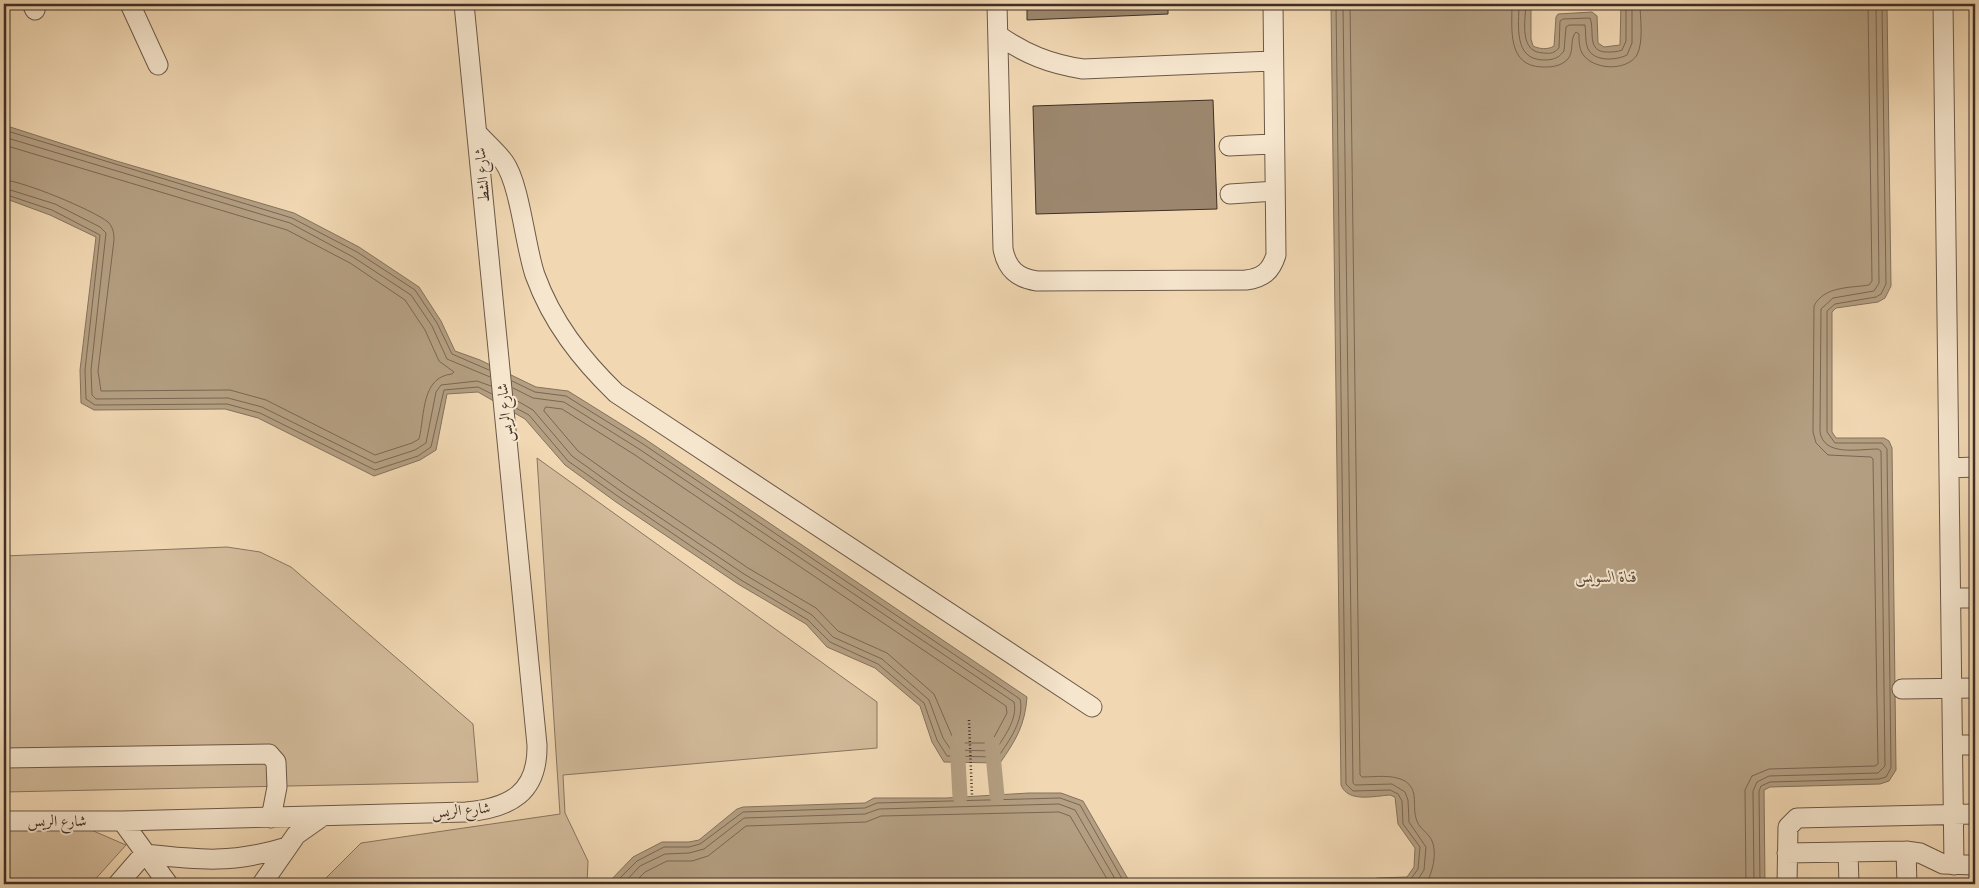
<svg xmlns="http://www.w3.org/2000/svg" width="1979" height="888" font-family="'Sorts Mill Goudy',Amiri,serif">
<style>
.green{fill:#d3bb9b;stroke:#897560}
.water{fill:#b49f82;stroke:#85725c}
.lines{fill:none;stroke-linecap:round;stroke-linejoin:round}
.shore{stroke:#7a6753;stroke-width:1}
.canal{stroke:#b49f82;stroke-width:15}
.building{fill:#9c876e;stroke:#3f2f24}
.minor-casing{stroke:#6c5948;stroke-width:21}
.path{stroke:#3f2f24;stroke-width:2.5;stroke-dasharray:1 2.5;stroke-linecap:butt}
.minor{stroke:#f6e6ce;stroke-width:19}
.labels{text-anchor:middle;stroke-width:4;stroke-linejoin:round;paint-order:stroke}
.street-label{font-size:15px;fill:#3f2f24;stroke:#f6e6ce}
.water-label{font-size:16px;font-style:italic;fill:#5c4b3c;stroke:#f6e6ce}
</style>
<rect width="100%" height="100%" fill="#f1d8b3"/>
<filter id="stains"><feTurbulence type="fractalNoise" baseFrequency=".004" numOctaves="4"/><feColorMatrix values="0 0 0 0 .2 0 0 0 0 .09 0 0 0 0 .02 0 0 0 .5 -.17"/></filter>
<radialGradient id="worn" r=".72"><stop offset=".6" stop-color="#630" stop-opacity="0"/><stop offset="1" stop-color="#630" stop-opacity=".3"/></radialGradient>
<path class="green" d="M 537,458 L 877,702 L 877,748 L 563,775 L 565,813 L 588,861 L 587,884 L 320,884 L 361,843 L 560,814 Z
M 227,547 L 260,552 L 291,567 L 473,724 L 478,782 L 4,792 L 4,556 Z
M 68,820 L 126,845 L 91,884 L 4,884 L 4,821 Z"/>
<path class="water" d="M 1331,4 L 1531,4 L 1531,39 L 1533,46 C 1539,49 1548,50 1554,46 L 1556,17 L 1558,14 L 1592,12 L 1597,16 L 1598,43 L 1604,47 L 1620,45 L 1621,4 L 1887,4 L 1891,286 L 1885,298 L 1878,302 L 1836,308 L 1832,312 L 1832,432 L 1836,438 L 1884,438 L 1889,441 L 1892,448 L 1896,770 L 1889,781 L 1880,784 L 1770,787 L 1764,790 L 1765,884 L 1372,884 L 1372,881 L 1377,878 L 1407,877 L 1414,867 L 1415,848 L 1398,824 L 1395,797 L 1390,795 C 1374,796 1348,803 1341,785 Z
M 4,125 L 113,160 L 294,213 L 359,247 L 419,287 L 441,321 L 455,351 L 480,360 L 536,387 L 568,391 L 645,439 L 1027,697 C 1025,725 1016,740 1000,763 L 944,762 L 932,742 L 920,706 L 875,668 L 827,647 L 806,624 L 738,584 L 616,502 L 565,465 L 525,419 L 478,392 L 447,394 L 436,450 L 420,460 L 374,476 L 258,418 L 225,409 L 94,410 L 81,403 L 80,370 L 96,237 L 50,215 L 4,198 Z
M 1029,793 L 1061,793 L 1083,801 L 1131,884 L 607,884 L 633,857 L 662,842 L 689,842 L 699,840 L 737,809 L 743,807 L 865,803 L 874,798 L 946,798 Z"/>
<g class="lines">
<path class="shore" d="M 1336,4 L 1346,784 L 1353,791 L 1390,790 L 1398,794 L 1402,801 L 1403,824 L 1420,847 L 1418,869 L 1410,880 L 1377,884
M 1343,4 L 1353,783 L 1355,785 L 1392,784 L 1405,792 L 1408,800 L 1409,822 L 1426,847 L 1424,870 L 1415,884
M 1350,4 L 1360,775 L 1362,777 C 1376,777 1392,774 1405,781 C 1420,791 1411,807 1417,821 C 1419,827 1425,831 1429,836 C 1439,848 1433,872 1426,884
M 1512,4 C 1512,29 1507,66 1542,67 C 1551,67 1559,67 1567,60 C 1575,52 1569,39 1576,32 L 1579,34 C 1579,40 1579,47 1582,53 C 1592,70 1626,72 1637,55 C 1644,41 1640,18 1640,4
M 1519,4 C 1519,25 1513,59 1543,60 C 1552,60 1558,59 1564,51 L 1566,27 L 1569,25 L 1585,25 C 1586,31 1585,39 1587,46 C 1591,62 1615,61 1627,55 L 1632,43 L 1632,4
M 1526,4 C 1525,22 1519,53 1544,53 C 1551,54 1554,53 1559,48 L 1560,21 L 1563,19 L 1590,18 C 1595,30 1586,52 1607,52 C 1613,52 1617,52 1622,50 L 1626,41 L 1626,4
M 4,130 L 292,218 L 357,252 L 415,290 L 437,323 L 452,354 L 489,370
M 4,137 L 290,223 L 353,257 L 411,295 L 432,326 L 447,359 L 490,377
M 4,145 L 287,230 L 350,263 L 405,300 L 425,330 L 439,361 L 454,372 L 452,374 C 421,377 425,415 419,439 L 412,443 L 375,455 L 266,400 L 230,390 L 101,391 L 98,371 L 114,240 C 114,233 113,227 108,222 C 93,210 23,181 4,180
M 4,188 L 55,204 L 100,227 L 106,233 L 91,370 L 92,395 L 96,399 L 228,398 L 262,407 L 375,463 L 415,450 L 426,443 L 436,392 L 441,385 L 477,381 L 491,386
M 4,194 L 52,210 L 100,235 L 85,370 L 86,399 L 95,405 L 227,404 L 260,413 L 375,470 L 418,456 L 431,447 L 444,390 L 478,387 L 492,394
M 512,381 L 535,392 L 566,396 L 643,444 L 1020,699 C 1025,719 1009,741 998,757 L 947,756 L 937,740 L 924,703 L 878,664 L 830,642 L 808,620 L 741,580 L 619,497 L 568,461 L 529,415 L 514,407
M 513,388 L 533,398 L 564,402 L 639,449 L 1014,702 C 1018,719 1004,737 995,751 L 951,750 L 943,738 L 929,700 L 882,659 L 833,637 L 812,615 L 744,574 L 622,492 L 572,456 L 533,410 L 514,399
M 546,407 L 562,409 L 635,455 L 1006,706 L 1007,713 L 991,743 L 955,743 L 934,694 L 887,653 L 838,631 L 816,608 L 748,568 L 627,486 L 578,451 L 544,411 Z
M 614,884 L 637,861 L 664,847 L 689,847 L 700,844 L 743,812 L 865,808 L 877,803 L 1060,798 L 1080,805 L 1125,884
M 623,884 L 640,866 L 665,854 L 689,853 L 704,849 L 744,818 L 865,814 L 879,809 L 1059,804 L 1075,810 L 1118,884
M 633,884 L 645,872 L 667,861 L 692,861 L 708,856 L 746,826 L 866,822 L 881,816 L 1059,812 L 1070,816 L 1110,884
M 1746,884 L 1745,790 L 1752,776 L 1769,769 L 1875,766 L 1878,764 L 1873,459 L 1871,457 L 1828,455 L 1816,443 L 1813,432 L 1814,306 C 1824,286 1850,288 1869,285 L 1872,281 L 1868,4
M 1754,884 L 1753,791 L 1757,782 L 1769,776 L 1878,773 L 1885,766 L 1881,451 L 1878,449 C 1859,449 1824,457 1820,432 L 1821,309 L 1833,298 L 1874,291 L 1879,283 L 1876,4
M 1760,884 L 1759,791 L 1761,786 L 1770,782 L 1879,779 L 1886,777 L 1891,768 L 1887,449 L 1882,443 L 1835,443 L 1827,432 L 1827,311 L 1835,304 L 1876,297 L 1881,294 L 1886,284 L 1882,4"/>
<path class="canal" d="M 957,741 L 960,797
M 992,744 L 997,796"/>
</g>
<path class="building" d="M 1027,4 L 1168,4 L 1168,14 L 1027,20 Z
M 1213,100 L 1217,209 L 1036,214 L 1033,106 Z"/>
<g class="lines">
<defs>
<path id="minor" d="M 32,4 L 35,10
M 130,4 L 158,65
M 997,4 L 1003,249 C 1007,269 1017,278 1037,281 L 1246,280 C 1263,278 1271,271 1276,255 L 1273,4
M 1943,4 L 1954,865
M 998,35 C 1025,54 1050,64 1083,69 L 1273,61
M 478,134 C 486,143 497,152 504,162 C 520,184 525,246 535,275 C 552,322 581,359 616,393 L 1092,707
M 1229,146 L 1274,144
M 1230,194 L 1275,191
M 1949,468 L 1975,467
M 1951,598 L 1975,598
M 1902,689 L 1975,688
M 1953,745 L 1975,745
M 4,758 L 269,754 L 276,762 L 277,787 L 271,818
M 4,821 L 122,821 L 466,812 C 510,808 538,793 537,745 L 464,4
M 122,821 L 168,884
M 1906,851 L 1907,884
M 1848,852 L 1849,884
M 1787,853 L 1906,851 L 1920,853 L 1943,864 L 1975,865
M 118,884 L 144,854 C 199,860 232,864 287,847
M 262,884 L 296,835 L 323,816
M 1787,884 L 1788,827 L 1797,818 L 1975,814"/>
</defs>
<use href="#minor" class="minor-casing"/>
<path class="path" d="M 969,720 L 972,796"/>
<use href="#minor" class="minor"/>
</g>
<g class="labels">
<g class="street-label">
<text transform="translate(482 175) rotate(-95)" y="5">شارع الشط</text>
<text transform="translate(505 413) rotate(-96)" y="5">شارع الريس</text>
<text transform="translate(461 810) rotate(-5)" y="5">شارع الريس</text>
<text x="57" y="826">شارع الريس</text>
</g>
<g class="water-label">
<text x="1606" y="582">قناة السويس</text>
</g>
</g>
<rect width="1979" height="888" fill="none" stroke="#f1d8b3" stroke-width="20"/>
<rect x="5" y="5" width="1969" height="878" fill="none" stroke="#3f2f24" stroke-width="2.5"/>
<rect x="10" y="10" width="1959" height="868" fill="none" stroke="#3f2f24"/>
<rect width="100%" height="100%" filter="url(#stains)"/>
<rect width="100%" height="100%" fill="url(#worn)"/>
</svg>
